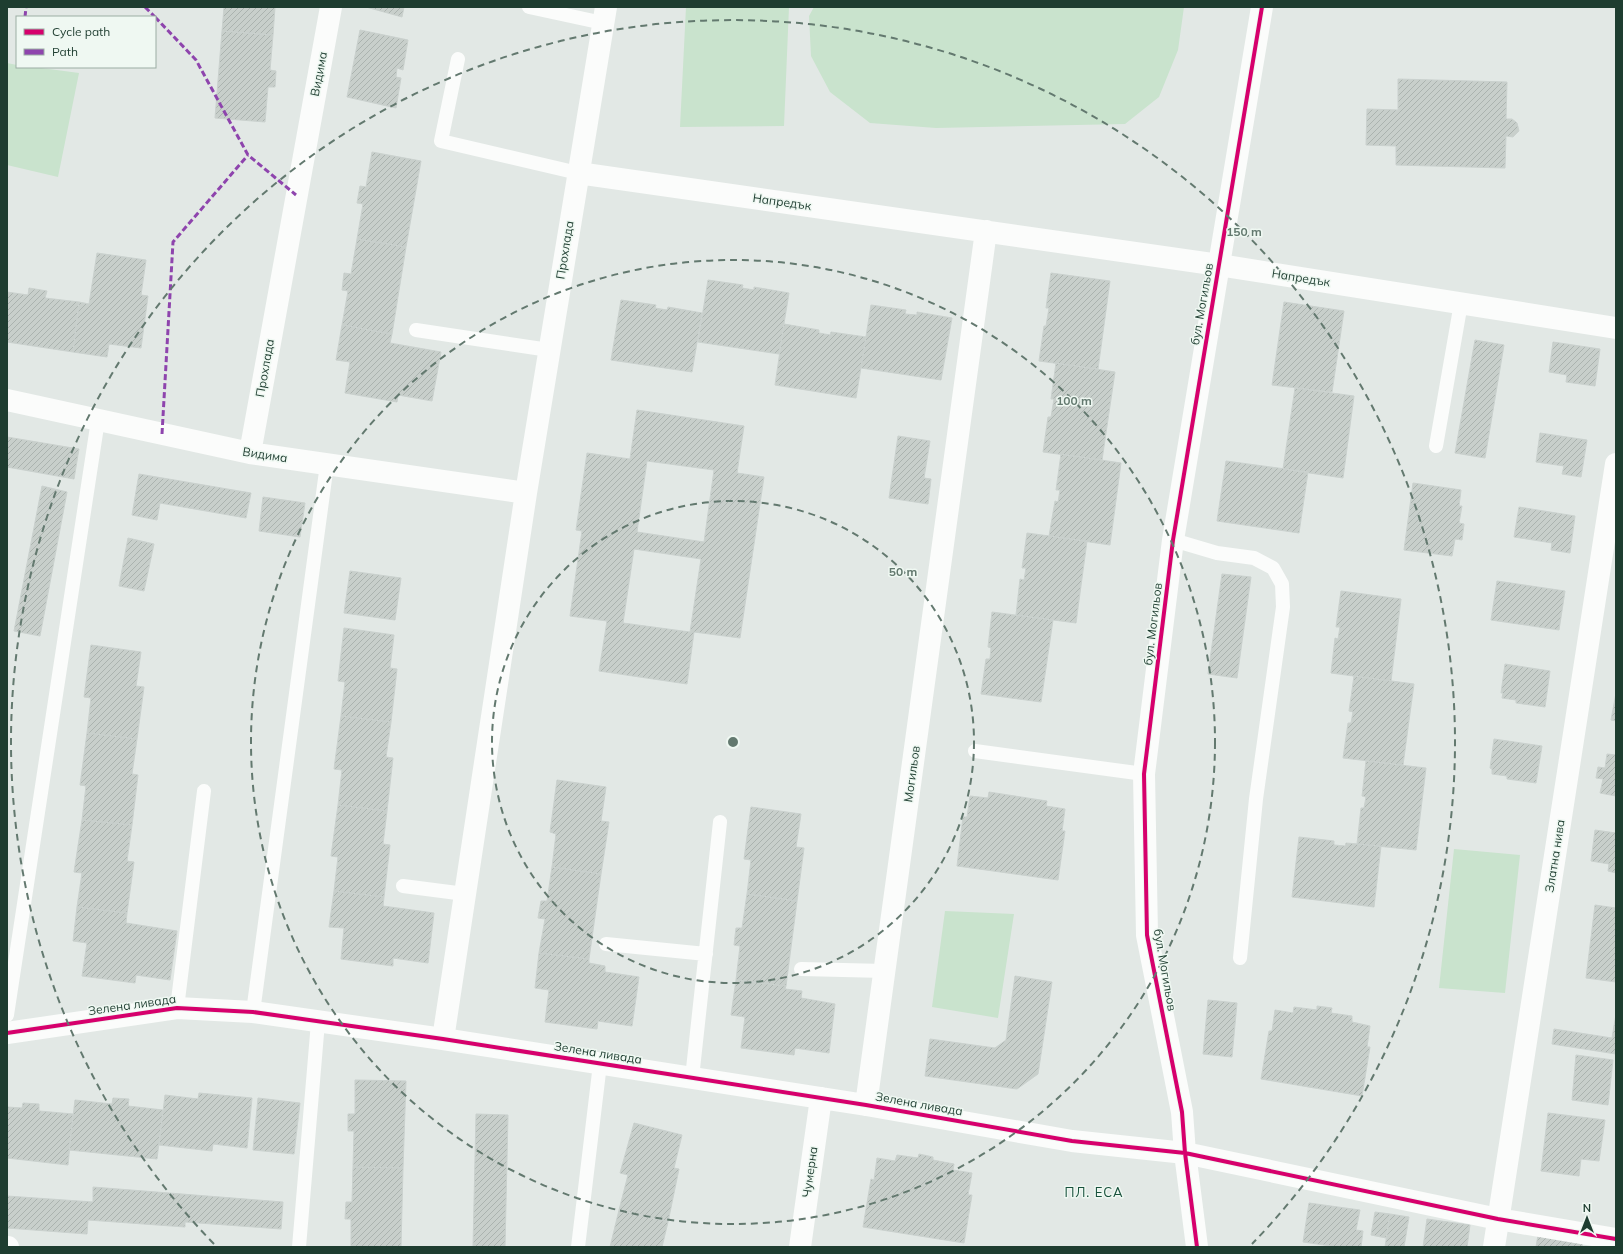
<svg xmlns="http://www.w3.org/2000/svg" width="1623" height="1254" font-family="Mulish,sans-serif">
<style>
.park{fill:#c9e3cd}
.building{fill:url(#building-hatch);stroke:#cad1ce;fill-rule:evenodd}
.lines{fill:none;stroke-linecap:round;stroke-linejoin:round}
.service{stroke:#fbfcfb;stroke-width:14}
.minor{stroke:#fbfcfb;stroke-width:22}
.tertiary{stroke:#fbfcfb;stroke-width:22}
.quiet{stroke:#8e44ad;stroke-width:3;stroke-dasharray:6 3;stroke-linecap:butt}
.cycleway-casing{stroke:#eff8f2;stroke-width:6}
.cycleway{stroke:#d6006c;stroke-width:4}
.ring{fill:none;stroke:#63796f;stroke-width:2;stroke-dasharray:7 5}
.labels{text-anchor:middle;stroke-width:3;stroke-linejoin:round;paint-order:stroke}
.street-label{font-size:12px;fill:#1e3d30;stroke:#eff8f2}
.neighbourhood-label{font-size:13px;letter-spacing:1px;fill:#18513c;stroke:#eff8f2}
.centre{fill:#63796f;stroke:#eff8f2;stroke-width:2}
.ring-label{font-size:12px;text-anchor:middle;font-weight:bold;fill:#63796f;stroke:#eff8f2;stroke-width:3;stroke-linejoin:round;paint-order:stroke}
</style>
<defs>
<pattern id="building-hatch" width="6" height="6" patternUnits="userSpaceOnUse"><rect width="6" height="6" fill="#c8cfcb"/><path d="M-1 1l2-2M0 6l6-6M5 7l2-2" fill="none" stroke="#abb3af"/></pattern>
</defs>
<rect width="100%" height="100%" fill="#e2e8e5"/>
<path class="park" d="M 686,7 L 789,7 L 784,126 L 680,127 Z
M 814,7 L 1184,7 L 1178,50 L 1159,97 L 1125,124 L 936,128 L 870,123 L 830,92 L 811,56 L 809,16 Z
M 7,63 L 17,65 L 17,67 L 34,67 L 79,73 L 58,177 L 7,165 Z
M 1454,849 L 1520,855 L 1505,993 L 1439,988 Z
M 945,911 L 1014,914 L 998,1018 L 932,1007 Z"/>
<path class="building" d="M 224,7 L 275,7 L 273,35 L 222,31 Z
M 366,7 L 404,7 L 402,17 Z
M 360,30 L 408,40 L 403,70 L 397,68 L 396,77 L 401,78 L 396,108 L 347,97 Z
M 222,31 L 273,35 L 270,70 L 276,71 L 275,87 L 268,87 L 265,122 L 215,118 Z
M 1398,79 L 1507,82 L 1506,119 L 1512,119 L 1517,123 L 1519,131 L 1513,137 L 1506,136 L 1505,168 L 1396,165 L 1396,146 L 1366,145 L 1367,109 L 1398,110 Z
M 372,152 L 421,161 L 406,247 L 357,239 L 363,204 L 357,203 L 360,186 L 366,187 Z
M 357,239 L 406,247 L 392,334 L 342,325 L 348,291 L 342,290 L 344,273 L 351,274 Z
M 97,253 L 146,260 L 141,295 L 148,296 L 141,348 L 109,344 L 107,357 L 73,352 L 79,302 L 89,304 Z
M 1051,273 L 1110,281 L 1098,369 L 1039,361 L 1044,326 L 1046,326 L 1049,308 L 1046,308 Z
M 708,280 L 743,285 L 742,288 L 754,290 L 754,287 L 789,293 L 779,354 L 698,342 Z
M 29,288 L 47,291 L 45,298 L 79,302 L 73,352 L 7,342 L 7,292 L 28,295 Z
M 621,300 L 656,305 L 655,308 L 667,310 L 668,307 L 702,313 L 692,372 L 611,360 Z
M 1284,302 L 1344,311 L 1332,392 L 1272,385 Z
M 871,305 L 906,310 L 905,314 L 917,315 L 917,312 L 952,318 L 941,380 L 861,368 Z
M 784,324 L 819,330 L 819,333 L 830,335 L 831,332 L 866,337 L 856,398 L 775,385 Z
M 342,325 L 392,334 L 390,343 L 441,352 L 432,401 L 398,395 L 397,402 L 345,393 L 350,362 L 336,360 Z
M 1475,340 L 1504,345 L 1485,458 L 1455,453 Z
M 1553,342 L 1600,349 L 1595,386 L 1566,382 L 1567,375 L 1549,372 Z
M 1056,363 L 1115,372 L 1102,460 L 1043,452 L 1048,417 L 1051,417 L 1054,399 L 1051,399 Z
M 1295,388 L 1354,396 L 1343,478 L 1283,469 Z
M 637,410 L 744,426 L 737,473 L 764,477 L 740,638 L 694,632 L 687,684 L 599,671 L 607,621 L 570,616 L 582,531 L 576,530 L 587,453 L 630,459 ZM 647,461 L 714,470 L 704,542 L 637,532 ZM 634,549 L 701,559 L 690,632 L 623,623 Z
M 1540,433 L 1587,440 L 1581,477 L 1562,474 L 1564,466 L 1536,462 Z
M 898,436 L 930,441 L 924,478 L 931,479 L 928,504 L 889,498 Z
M 7,437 L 79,449 L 74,479 L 7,467 Z
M 1061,454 L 1121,463 L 1110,545 L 1049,536 L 1055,501 L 1058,502 L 1060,490 L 1056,490 Z
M 1226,461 L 1308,472 L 1299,533 L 1217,521 Z
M 139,474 L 251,493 L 246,518 L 160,503 L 157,520 L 132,515 Z
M 1413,483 L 1461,490 L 1459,506 L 1462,506 L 1459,523 L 1464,524 L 1462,540 L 1455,539 L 1452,556 L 1404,550 Z
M 42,486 L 67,492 L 40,636 L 14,631 Z
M 263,497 L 305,503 L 300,537 L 259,531 Z
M 1519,507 L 1575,516 L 1570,553 L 1551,550 L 1552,543 L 1514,537 Z
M 1027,533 L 1087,541 L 1076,623 L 1016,615 L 1020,579 L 1024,580 L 1026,568 L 1022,568 Z
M 128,538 L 154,544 L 144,591 L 119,586 Z
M 350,571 L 401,578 L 395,620 L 344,613 Z
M 1222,574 L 1251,577 L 1237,678 L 1208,674 Z
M 1497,581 L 1565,591 L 1559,630 L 1491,620 Z
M 1341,591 L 1401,599 L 1391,681 L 1331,673 L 1335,638 L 1338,639 L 1340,627 L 1336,627 Z
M 992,612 L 1053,620 L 1041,702 L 981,694 L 986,659 L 990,659 L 991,648 L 988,647 Z
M 344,628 L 394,635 L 390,668 L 397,669 L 391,722 L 341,716 L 345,682 L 338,681 Z
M 91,645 L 141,652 L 136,686 L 144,687 L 137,739 L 87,733 L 91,698 L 84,697 Z
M 1505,664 L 1550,671 L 1545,707 L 1516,703 L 1516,700 L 1502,698 L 1503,693 L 1501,693 Z
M 1354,676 L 1414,684 L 1403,765 L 1343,758 L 1348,723 L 1351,723 L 1353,712 L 1349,711 Z
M 1616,693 L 1616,721 L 1611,720 Z
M 341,716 L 391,722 L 386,757 L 393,758 L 387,811 L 338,805 L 342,770 L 334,769 Z
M 87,733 L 137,739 L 132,774 L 138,775 L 132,825 L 82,820 L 86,786 L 80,785 Z
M 1494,739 L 1542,746 L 1536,783 L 1507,779 L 1507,776 L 1492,774 L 1492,769 L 1490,768 Z
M 1607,754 L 1616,755 L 1616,796 L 1600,793 L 1603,779 L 1596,778 L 1598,767 L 1605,768 Z
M 1366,761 L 1426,768 L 1416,850 L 1357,844 L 1361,808 L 1364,808 L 1366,797 L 1362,796 Z
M 557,780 L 606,787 L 601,821 L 609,822 L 601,874 L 552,867 L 556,834 L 550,832 Z
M 989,792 L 1047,801 L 1046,806 L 1065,809 L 1062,831 L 1065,831 L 1058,880 L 957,866 L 963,817 L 967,817 L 970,796 L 988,798 Z
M 338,805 L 387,811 L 383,844 L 390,845 L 384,897 L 334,891 L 338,857 L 331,856 Z
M 751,807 L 801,814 L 796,847 L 804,848 L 797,901 L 747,894 L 751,860 L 744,859 Z
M 82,820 L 132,825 L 127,861 L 134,862 L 127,913 L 77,907 L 82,873 L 74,872 Z
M 1595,830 L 1616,833 L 1616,873 L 1608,871 L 1609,864 L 1591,861 Z
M 1299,837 L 1334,841 L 1334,845 L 1345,846 L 1346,843 L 1381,846 L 1374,907 L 1292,897 Z
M 552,867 L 601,874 L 589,959 L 539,953 L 545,919 L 538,918 L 541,901 L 547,901 Z
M 334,891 L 384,897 L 383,906 L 434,913 L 428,963 L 393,958 L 393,966 L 341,959 L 344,928 L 329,927 Z
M 747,894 L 797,901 L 786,986 L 736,980 L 740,946 L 734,945 L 736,928 L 742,928 Z
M 1595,905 L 1616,908 L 1616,982 L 1586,978 Z
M 77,907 L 127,913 L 126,923 L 177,931 L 170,980 L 136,975 L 135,983 L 82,976 L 87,943 L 73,941 Z
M 539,953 L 589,959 L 589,963 L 605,966 L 605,972 L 639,977 L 632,1026 L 598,1021 L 597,1029 L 545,1022 L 549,990 L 535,988 Z
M 1015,976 L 1052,982 L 1038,1074 L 1017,1089 L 925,1076 L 930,1039 L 995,1048 L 1006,1040 Z
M 736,980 L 786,986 L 785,989 L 802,991 L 801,998 L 835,1004 L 829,1053 L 795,1048 L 794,1055 L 741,1048 L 745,1017 L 731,1015 Z
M 1208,1000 L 1237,1003 L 1232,1057 L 1203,1054 Z
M 1317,1006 L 1332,1008 L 1331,1013 L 1352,1016 L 1352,1022 L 1370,1026 L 1367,1047 L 1370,1047 L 1362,1096 L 1261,1079 L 1269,1031 L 1272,1031 L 1275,1010 L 1293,1013 L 1294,1007 L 1317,1010 Z
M 1616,1014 L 1616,1054 L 1552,1044 L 1554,1029 L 1612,1038 Z
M 1576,1055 L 1613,1060 L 1608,1105 L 1572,1100 Z
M 355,1080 L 406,1081 L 403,1168 L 353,1167 L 354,1131 L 348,1131 L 348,1114 L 355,1114 Z
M 199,1093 L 252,1098 L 247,1148 L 213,1144 L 212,1151 L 159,1145 L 165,1095 L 198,1099 Z
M 113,1098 L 129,1099 L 128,1106 L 163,1110 L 157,1159 L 69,1150 L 75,1100 L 112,1104 Z
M 258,1098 L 300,1103 L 294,1154 L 253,1150 Z
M 23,1103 L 39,1104 L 39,1111 L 73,1114 L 68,1165 L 7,1158 L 7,1107 L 22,1108 Z
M 1548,1113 L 1605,1120 L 1599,1161 L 1581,1159 L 1579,1176 L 1541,1171 Z
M 476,1114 L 508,1115 L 505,1247 L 473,1247 Z
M 634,1123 L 682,1135 L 674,1168 L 679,1169 L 668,1222 L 619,1210 L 628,1175 L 620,1173 Z
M 919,1154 L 933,1157 L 933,1160 L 954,1164 L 953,1170 L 972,1173 L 968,1195 L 972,1195 L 964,1243 L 863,1227 L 871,1179 L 874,1180 L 877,1158 L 895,1161 L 897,1155 L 918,1158 Z
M 353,1167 L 403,1168 L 401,1247 L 351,1247 L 351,1219 L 345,1219 L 346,1202 L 352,1202 Z
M 93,1187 L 283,1202 L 281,1229 L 185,1222 L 185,1227 L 88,1220 L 87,1234 L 7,1228 L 7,1196 L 93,1202 Z
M 1309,1203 L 1360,1210 L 1356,1230 L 1363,1231 L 1361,1247 L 1338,1247 L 1303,1242 Z
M 619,1210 L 668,1222 L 662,1247 L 610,1247 Z
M 1375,1212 L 1390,1214 L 1386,1238 L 1371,1235 Z
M 1390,1214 L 1409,1217 L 1404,1247 L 1385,1247 Z
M 1427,1219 L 1470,1225 L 1467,1247 L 1423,1247 Z
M 1538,1235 L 1583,1241 L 1582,1247 L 1536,1247 Z"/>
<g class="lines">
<path class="service" d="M 529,7 L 603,23
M 458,59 L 441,141 L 578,173
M 416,330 L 549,350
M 1436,446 L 1461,303
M 1173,540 L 1217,553 L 1254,558 L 1273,568 L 1282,584 L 1283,607 L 1256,799 L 1240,958
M 975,751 L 1144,774
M 403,886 L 465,894
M 606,944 L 706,954
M 801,969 L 885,971
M 177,1008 L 204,791
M 253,1012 L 327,464
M 7,1015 L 98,420
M 692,1078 L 720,822
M 299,1247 L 318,1022
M 578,1247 L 600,1064"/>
<path class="minor" d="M 578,173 L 1219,265 L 1616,328
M 7,400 L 250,453 L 526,493
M 250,453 L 331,7
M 7,1033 L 177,1008 L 253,1012 L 443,1039 L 866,1105 L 1072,1141 L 1185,1153 L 1498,1219 L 1616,1239
M 443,1039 L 526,493 L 606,7
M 866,1105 L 986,231
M 7,1247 L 8,1247
M 800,1247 L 821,1098
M 1494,1247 L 1616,464"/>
<path class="tertiary" d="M 1197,1247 L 1185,1153 L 1182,1112 L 1147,935 L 1144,774 L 1173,540 L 1262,7"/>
<path class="quiet" d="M 145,7 L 155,17
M 25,17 L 26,7
M 155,17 L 196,60 L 248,155 L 296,195
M 162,434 L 173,242 L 248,155"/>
<defs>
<path id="cycleway" d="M 7,1033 L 177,1008 L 253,1012 L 443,1039 L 866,1105 L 1072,1141 L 1185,1153 L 1498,1219 L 1616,1239
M 1197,1247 L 1185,1153 L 1182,1112 L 1147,935 L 1144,774 L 1173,540 L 1262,7"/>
</defs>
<use href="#cycleway" class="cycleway-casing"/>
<use href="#cycleway" class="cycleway"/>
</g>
<g class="ring">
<circle cx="733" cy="742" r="241"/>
<circle cx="733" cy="742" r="482"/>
<path d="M214 1244A722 722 0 1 1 1252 1244"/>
</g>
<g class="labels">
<g class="street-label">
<text transform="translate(319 74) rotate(-79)" y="4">Видима</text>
<text transform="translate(782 202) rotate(8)" y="4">Напредък</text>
<text transform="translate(565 250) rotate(-81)" y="4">Прохлада</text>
<text transform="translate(1301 278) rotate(9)" y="4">Напредък</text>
<text transform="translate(1202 304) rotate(-80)" y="4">бул. Могильов</text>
<text transform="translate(265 368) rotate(-80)" y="4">Прохлада</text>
<text transform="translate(265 455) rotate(9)" y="4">Видима</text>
<text transform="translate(1153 624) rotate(-83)" y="4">бул. Могильов</text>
<text transform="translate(912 774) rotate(-82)" y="4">Могильов</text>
<text transform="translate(1555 856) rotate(-81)" y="4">Златна нива</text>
<text transform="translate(1165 970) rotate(80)" y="4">бул. Могильов</text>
<text transform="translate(132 1005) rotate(-8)" y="4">Зелена ливада</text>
<text transform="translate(598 1053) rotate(9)" y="4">Зелена ливада</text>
<text transform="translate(919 1104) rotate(10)" y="4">Зелена ливада</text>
<text transform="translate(810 1172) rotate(-82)" y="4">Чумерна</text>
</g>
<g class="neighbourhood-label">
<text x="1094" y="1197">ПЛ. ЕСА</text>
</g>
</g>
<circle cx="733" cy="742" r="6" class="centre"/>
<g class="ring-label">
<text x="1244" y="236">150 m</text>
<text x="1074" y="405">100 m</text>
<text x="903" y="576">50 m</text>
</g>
<rect width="1623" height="1254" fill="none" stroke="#1e3d30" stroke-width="16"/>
<rect x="16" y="16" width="140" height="52" fill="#eff8f2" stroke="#9bada4"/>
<rect x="24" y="29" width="20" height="6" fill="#d6006c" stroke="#9bada4"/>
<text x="52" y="36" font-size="12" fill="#1e3d30">Cycle path</text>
<rect x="24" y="49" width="20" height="6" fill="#8e44ad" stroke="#9bada4"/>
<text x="52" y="56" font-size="12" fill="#1e3d30">Path</text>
<g transform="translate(1587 1218)" stroke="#eff8f2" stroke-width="3" paint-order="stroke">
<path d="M0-3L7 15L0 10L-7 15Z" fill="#1e3d30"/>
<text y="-6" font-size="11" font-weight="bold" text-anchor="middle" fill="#1e3d30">N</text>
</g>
</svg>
